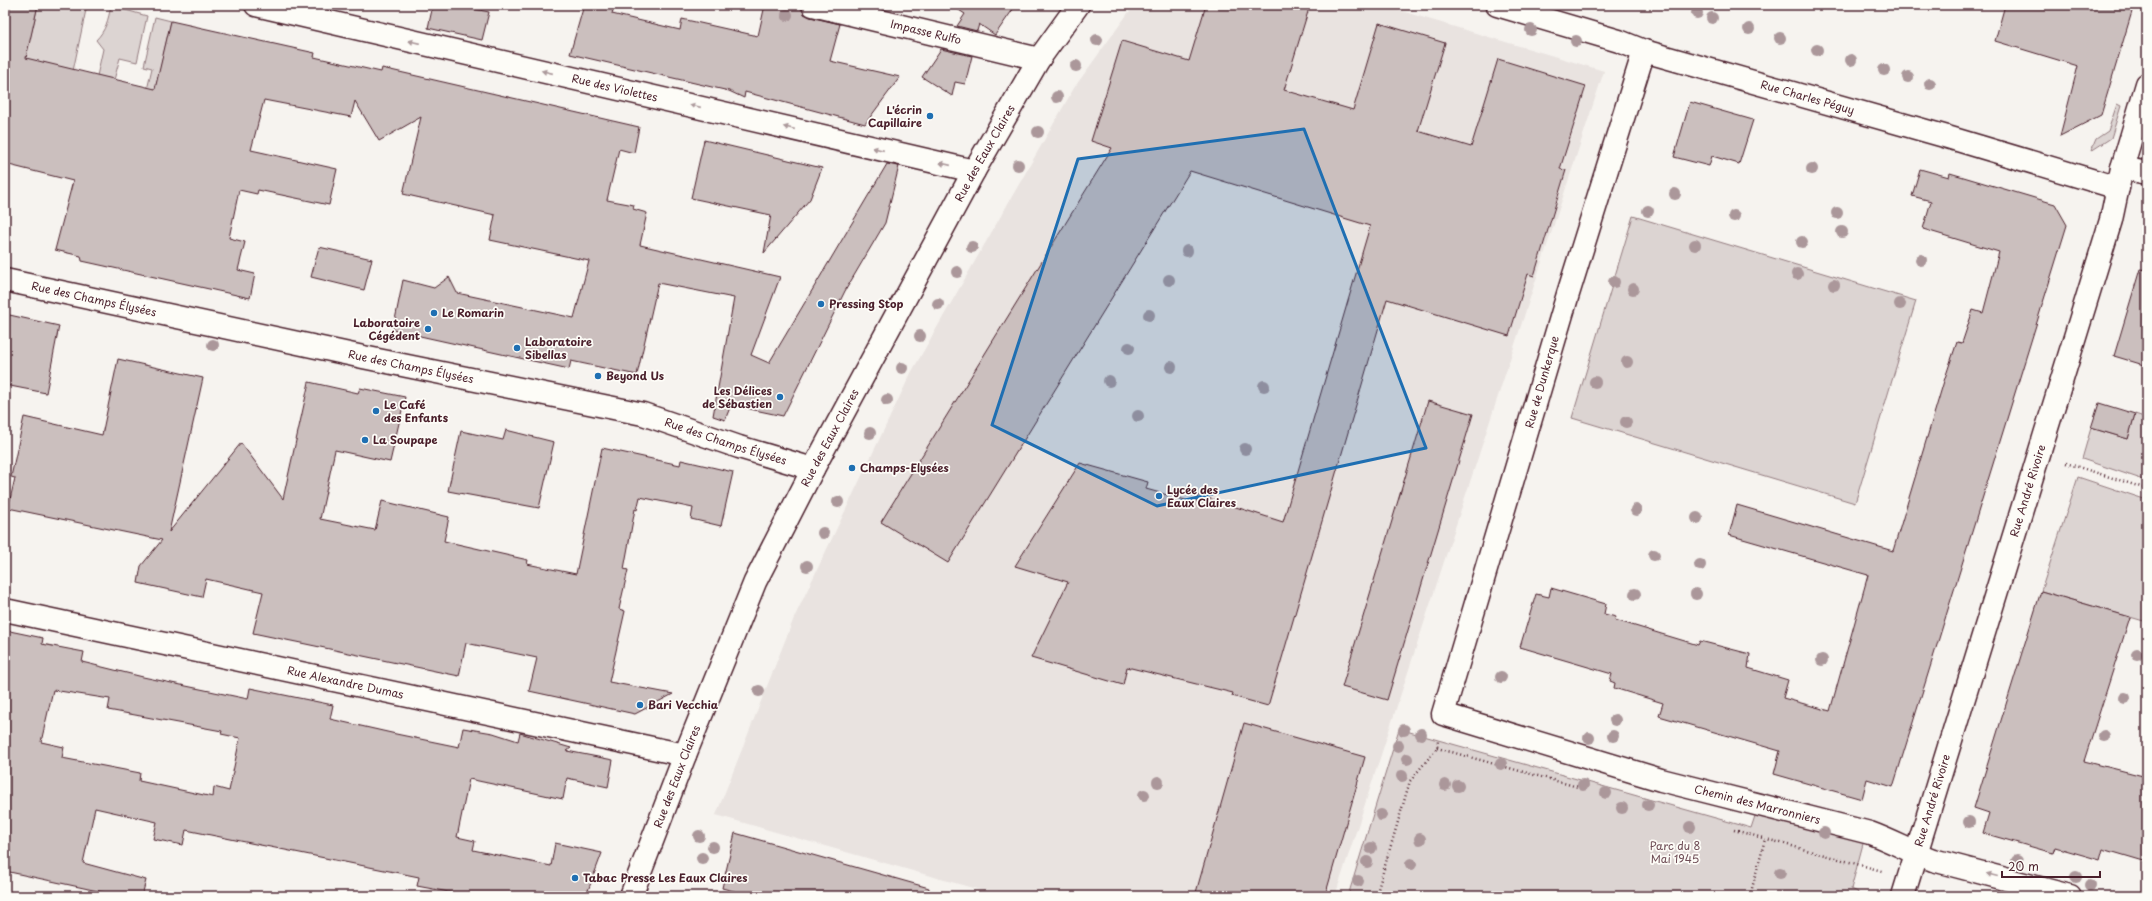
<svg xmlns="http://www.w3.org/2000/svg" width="2152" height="901" font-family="'Playpen Sans',sans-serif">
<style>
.built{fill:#e9e3e0}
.green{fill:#dcd4d2;stroke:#937a7e}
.building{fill:#cbbfbe;stroke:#4a1f2b;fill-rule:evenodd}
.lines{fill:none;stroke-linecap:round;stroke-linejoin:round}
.minor-casing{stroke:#4a1f2b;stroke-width:25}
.path{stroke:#4a1f2b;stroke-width:2.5;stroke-dasharray:1 3;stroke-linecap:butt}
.minor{stroke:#fdfcf7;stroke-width:22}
.tree{fill:#ab979a}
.oneway{fill:#ac999b}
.marked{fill:#1f6fb2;fill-opacity:0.2;stroke:#1f6fb2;stroke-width:3;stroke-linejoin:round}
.poi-dot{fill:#1f6fb2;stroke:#fdfcf7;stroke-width:1.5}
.labels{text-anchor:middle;stroke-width:3.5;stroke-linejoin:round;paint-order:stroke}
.street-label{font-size:11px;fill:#4a1f2b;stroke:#fdfcf7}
.poi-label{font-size:11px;font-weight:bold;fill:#4a1f2b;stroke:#fdfcf7;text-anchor:start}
.park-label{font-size:11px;fill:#6e4c55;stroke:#fdfcf7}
</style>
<rect width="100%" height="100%" fill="#f6f3ef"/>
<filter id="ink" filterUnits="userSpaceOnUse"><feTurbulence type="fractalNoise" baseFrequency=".025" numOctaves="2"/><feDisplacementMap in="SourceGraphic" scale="8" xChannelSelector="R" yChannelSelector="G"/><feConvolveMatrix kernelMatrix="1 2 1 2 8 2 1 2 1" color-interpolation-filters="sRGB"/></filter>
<g filter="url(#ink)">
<path class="built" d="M 1134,5 L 1381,5 L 1604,71 L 1335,896 L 1001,896 L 716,815 L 794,618 L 911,373 L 1074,88 Z"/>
<path class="green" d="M 38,5 L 87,5 L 73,71 L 16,97 Z
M 111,6 L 147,16 L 137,62 L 120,58 L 114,80 L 97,76 L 103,49 L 96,40 C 106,30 108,20 111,6 Z
M 155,17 L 171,21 L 155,92 L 147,90 L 152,68 L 144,66 Z
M 2117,104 L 2121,106 L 2111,138 L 2091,151 L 2096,139 L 2108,131 Z
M 1633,216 L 1916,301 L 1855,503 L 1572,418 Z
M 2135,414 L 2147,418 L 2147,481 L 2082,459 L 2091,428 L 2128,439 Z
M 2078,477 L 2147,500 L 2147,622 L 2041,591 Z
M 1399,729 L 1751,828 L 1757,810 L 1864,840 L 1851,889 L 1858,892 L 1857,896 L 1348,896 Z"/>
<path class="building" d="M 5,5 L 38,5 L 26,58 L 155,89 L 171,21 L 315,53 L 314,57 L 381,72 L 382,68 L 639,127 L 634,153 L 619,149 L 607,200 L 634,205 L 633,209 L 647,213 L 640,245 L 780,277 L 751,355 L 769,363 L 887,164 L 899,166 L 885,223 L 845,291 L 783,416 L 731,405 L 725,420 L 713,416 L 734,298 L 658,283 L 637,375 L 571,361 L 569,369 L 393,330 L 403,280 L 434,288 L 449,277 L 457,293 L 574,318 L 589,261 L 490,240 L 495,215 L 403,194 L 421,117 L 379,141 L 355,101 L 351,117 L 264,100 L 251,150 L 337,169 L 329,205 L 258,190 L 257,194 L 239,190 L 229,238 L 245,242 L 238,270 L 255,274 L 250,298 L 82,261 L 81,256 L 55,250 L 73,181 L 5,164 Z
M 433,5 L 454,5 L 489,12 L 482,40 L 428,28 Z
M 584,5 L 614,5 L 612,14 L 680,30 L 682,19 L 758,36 L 765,5 L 801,5 L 804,14 L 810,17 L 840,24 L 830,61 L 900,77 L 865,124 L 745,92 L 744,98 L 729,91 L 570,54 Z
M 951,5 L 1016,5 L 995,35 L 979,24 L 977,31 L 957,26 L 965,14 Z
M 1206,5 L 1310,5 L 1284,90 L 1353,110 L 1379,23 L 1445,43 L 1418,131 L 1471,147 L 1498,59 L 1586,86 L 1560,169 L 1566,170 L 1534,276 L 1528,274 L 1509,336 L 1387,299 L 1268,706 L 1232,696 L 1233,693 L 1127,667 L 1123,685 L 1031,658 L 1068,582 L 1015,566 L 1080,463 L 1148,482 L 1146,489 L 1196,503 L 1198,495 L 1283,522 L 1370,226 L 1190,171 L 948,563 L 881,522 L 1112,148 L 1091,141 L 1122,41 L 1189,61 Z
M 2005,5 L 2134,5 L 2101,115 L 2060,136 L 2078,66 L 1995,41 Z
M 941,49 L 972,56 L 965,84 L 955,82 L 952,96 L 922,77 Z
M 1690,102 L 1753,120 L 1739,164 L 1712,156 L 1709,166 L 1674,157 Z
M 704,140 L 822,168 L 810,199 L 764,253 L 771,215 L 691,198 Z
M 1920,169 L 1949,177 L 1950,173 L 2055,204 L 2067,225 L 1893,787 L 1867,779 L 1862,799 L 1774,774 L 1780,751 L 1659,716 L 1663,703 L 1614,688 L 1615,683 L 1610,681 L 1612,674 L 1520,647 L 1536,594 L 1549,597 L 1551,588 L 1606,604 L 1604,614 L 1616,617 L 1615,620 L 1698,645 L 1700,641 L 1750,654 L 1748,668 L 1788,680 L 1783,698 L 1830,711 L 1868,575 L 1729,535 L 1737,505 L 1893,551 L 1944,381 L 1957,342 L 1962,343 L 1973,310 L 1983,313 L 1999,252 L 1923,229 L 1931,201 L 1912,196 Z
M 319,247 L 372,259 L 364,290 L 311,277 Z
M 2140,269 L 2147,270 L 2147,366 L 2114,356 Z
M 5,314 L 59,326 L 46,393 L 5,385 Z
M 118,359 L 203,378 L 169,532 L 241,443 L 283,499 L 309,382 L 358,393 L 360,388 L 405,397 L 390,462 L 335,450 L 320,519 L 375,530 L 382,501 L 449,517 L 444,541 L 528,560 L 527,564 L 576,574 L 602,448 L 680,465 L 681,460 L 733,472 L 721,526 L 691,519 L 693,508 L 640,497 L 637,510 L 635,509 L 624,569 L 628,570 L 619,609 L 625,611 L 609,682 L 673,694 L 635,714 L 529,691 L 537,658 L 466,643 L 459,676 L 253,633 L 263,592 L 206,579 L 202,597 L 138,583 L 141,566 L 162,540 L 8,508 L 15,478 L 11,477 L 24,417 L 102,435 Z
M 1428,401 L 1473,414 L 1387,700 L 1342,687 Z
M 2099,403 L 2135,414 L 2128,439 L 2091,428 Z
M 506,430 L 554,442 L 539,508 L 448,491 L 461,431 L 503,440 Z
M 2041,591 L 2130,617 L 2084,761 L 2147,777 L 2147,862 L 2103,849 L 2100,860 L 2055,847 L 2053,853 L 1983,833 L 1989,813 L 1974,808 Z
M 5,630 L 43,638 L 42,644 L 84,652 L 82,662 L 143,677 L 248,699 L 250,688 L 333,705 L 330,719 L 396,734 L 459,747 L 463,728 L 493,733 L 518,741 L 520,733 L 571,748 L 567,751 L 613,760 L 608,787 L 567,778 L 563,799 L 469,779 L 457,837 L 475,841 L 473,850 L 551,866 L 555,843 L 602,853 L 586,896 L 470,896 L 417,886 L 419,877 L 186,830 L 183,845 L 153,839 L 157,822 L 95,808 L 83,863 L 146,880 L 142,896 L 121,896 L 5,871 ZM 53,690 L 110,699 L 108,710 L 222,731 L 221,734 L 240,738 L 229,791 L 214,787 L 213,797 L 139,781 L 140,773 L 62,758 L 64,747 L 41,742 Z
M 1244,723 L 1365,757 L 1325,896 L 1195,896 Z
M 735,833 L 929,888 L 928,896 L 753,896 L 722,888 Z"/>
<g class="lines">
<defs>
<g id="minor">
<path id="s1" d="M 256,5 L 974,171"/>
<path id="s2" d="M 813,5 L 1039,59"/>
<path id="s3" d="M 1497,5 L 1619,41 L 1644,51 L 1944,136 L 2118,188"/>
<path id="s4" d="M 1644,51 L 1568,294 L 1443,714 L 1661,780 L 1870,833 C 1892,841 1911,852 1933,860 L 2070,896"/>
<path d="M 2122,168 L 2147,173"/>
<path id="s5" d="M 5,280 L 363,357 L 643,414 L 739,447 L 813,469"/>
<path id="s6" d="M 5,610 L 685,755"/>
<path id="s7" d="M 631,896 L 685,755 L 755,582 L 813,469 L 974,171 L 1039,59 L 1078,5"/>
<path id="s8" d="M 1903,896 L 2111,220 L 2122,168 L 2147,84"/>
</g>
</defs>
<use href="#minor" class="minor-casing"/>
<path class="path" d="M 2066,463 L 2147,489
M 1437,748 L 1585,789
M 1734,830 L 1882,871
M 1377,894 L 1383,896
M 1376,896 L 1410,781 L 1437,748 L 1438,741
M 1750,896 L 1765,839"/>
<use href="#minor" class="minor"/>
</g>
<g class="tree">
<circle cx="1697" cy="13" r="6"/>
<circle cx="787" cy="15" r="6"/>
<circle cx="1712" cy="18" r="6"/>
<circle cx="1749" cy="29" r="6"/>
<circle cx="1531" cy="30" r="6"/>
<circle cx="1780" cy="38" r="6"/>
<circle cx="1097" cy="40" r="6"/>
<circle cx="1576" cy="41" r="6"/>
<circle cx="1817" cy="50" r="6"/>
<circle cx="1851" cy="60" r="6"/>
<circle cx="1076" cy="66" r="6"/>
<circle cx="1884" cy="70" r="6"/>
<circle cx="1908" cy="77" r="6"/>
<circle cx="1930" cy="84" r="6"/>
<circle cx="1057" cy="97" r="6"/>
<circle cx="1038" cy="132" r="6"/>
<circle cx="1018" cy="165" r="6"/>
<circle cx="1812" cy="169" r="6"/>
<circle cx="1675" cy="194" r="6"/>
<circle cx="1648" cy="211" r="6"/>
<circle cx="1837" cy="213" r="6"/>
<circle cx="1734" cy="216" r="6"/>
<circle cx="1842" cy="232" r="6"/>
<circle cx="1802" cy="242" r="6"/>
<circle cx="1695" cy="245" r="6"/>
<circle cx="972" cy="247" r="6"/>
<circle cx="1187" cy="251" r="6"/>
<circle cx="1921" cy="260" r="6"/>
<circle cx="957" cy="272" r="6"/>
<circle cx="1797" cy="274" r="6"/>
<circle cx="1169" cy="280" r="6"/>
<circle cx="1614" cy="282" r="6"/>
<circle cx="1834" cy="285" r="6"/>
<circle cx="1633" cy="289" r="6"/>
<circle cx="938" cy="304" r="6"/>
<circle cx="1900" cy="304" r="6"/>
<circle cx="1149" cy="315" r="6"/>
<circle cx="920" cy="336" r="6"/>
<circle cx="213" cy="345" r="6"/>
<circle cx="1129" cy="348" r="6"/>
<circle cx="1627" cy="362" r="6"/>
<circle cx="1171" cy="367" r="6"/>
<circle cx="902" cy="368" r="6"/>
<circle cx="1109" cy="381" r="6"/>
<circle cx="1595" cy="382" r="6"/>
<circle cx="1264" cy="386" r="6"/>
<circle cx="887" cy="400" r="6"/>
<circle cx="1138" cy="416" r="6"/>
<circle cx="1626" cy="422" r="6"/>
<circle cx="870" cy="433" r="6"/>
<circle cx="1245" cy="449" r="6"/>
<circle cx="838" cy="502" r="6"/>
<circle cx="1636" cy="510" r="6"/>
<circle cx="1697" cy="518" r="6"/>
<circle cx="823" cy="533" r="6"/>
<circle cx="1654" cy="555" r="6"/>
<circle cx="1700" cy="565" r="6"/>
<circle cx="807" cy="566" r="6"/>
<circle cx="1635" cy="594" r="6"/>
<circle cx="1696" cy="594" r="6"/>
<circle cx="2137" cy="654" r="6"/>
<circle cx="1822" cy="660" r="6"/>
<circle cx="1501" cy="677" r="6"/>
<circle cx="759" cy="691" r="6"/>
<circle cx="2125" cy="698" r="6"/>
<circle cx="1615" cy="720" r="6"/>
<circle cx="1404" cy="730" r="6"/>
<circle cx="1421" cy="734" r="6"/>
<circle cx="1613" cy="736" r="6"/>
<circle cx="2104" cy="736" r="6"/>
<circle cx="1589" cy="738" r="6"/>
<circle cx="1398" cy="746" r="6"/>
<circle cx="1407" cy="759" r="6"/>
<circle cx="1501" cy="764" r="6"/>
<circle cx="1402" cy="776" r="6"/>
<circle cx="1158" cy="782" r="6"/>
<circle cx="1445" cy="785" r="6"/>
<circle cx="1583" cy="785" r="6"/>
<circle cx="1458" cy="786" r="6"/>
<circle cx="1606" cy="793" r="6"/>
<circle cx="1144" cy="795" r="6"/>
<circle cx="1648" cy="805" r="6"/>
<circle cx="1622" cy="808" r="6"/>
<circle cx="1381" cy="815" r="6"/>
<circle cx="1969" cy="822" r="6"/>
<circle cx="1690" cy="827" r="6"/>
<circle cx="1824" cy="833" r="6"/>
<circle cx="699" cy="836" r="6"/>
<circle cx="1420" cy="839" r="6"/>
<circle cx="713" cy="847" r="6"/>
<circle cx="1371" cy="848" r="6"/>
<circle cx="702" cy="858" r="6"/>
<circle cx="2017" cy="861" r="6"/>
<circle cx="1367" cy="862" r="6"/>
<circle cx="1411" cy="864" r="6"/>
<circle cx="1780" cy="873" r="6"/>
<circle cx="2076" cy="877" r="6"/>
<circle cx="1358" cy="881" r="6"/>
<circle cx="2090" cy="885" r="6"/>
</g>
<defs><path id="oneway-solid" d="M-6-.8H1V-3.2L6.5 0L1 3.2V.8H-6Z"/></defs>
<g class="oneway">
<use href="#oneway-solid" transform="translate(414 42) rotate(-167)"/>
<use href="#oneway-solid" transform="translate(547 72) rotate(-167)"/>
<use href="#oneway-solid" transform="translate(695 106) rotate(-167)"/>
<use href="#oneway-solid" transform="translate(789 128) rotate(-167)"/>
<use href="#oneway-solid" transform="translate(878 149) rotate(-167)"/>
<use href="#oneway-solid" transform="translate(945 164) rotate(-167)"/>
<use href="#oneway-solid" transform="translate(1992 875) rotate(-165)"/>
</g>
</g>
<path class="marked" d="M 1304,129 L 1426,448 L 1157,506 L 992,425 L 1078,159 Z"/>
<g class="poi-dot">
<circle cx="930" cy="116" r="4"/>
<circle cx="821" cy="304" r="4"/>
<circle cx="434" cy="313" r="4"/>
<circle cx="428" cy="329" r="4"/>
<circle cx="517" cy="348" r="4"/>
<circle cx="598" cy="376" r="4"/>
<circle cx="780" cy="397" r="4"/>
<circle cx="376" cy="411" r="4"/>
<circle cx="365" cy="440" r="4"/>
<circle cx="852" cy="468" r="4"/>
<circle cx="1159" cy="496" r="4"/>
<circle cx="640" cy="705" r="4"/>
<circle cx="575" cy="878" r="4"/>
</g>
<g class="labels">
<g class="street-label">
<text dy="4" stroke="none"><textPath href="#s2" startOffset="116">Impasse Rulfo</textPath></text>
<text dy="4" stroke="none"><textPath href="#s1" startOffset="368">Rue des Violettes</textPath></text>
<text dy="4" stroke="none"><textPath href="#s3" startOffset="324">Rue Charles Péguy</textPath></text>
<text dy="4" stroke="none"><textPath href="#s7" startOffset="824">Rue des Eaux Claires</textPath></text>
<text dy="4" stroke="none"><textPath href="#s5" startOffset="91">Rue des Champs Élysées</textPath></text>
<text dy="4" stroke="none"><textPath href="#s5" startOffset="415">Rue des Champs Élysées</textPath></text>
<text transform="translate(1542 382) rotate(-74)" y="4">Rue de Dunkerque</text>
<text dy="4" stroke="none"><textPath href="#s7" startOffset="500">Rue des Eaux Claires</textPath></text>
<text dy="4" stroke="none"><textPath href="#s5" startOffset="739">Rue des Champs Élysées</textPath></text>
<text dy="4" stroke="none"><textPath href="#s8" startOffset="424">Rue André Rivoire</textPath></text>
<text dy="4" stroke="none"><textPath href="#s6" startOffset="348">Rue Alexandre Dumas</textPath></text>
<text dy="4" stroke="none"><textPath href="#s7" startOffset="128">Rue des Eaux Claires</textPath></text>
<text dy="4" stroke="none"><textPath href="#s8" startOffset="100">Rue André Rivoire</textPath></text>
<text dy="4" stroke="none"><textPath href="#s4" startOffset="1020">Chemin des Marronniers</textPath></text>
</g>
<g class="poi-label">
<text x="922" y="114" text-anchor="end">L'écrin<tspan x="922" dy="13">Capillaire</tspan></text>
<text x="829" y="308">Pressing Stop</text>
<text x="442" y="317">Le Romarin</text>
<text x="420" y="327" text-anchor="end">Laboratoire<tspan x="420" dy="13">Cégédent</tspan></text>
<text x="525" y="346">Laboratoire<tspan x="525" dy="13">Sibellas</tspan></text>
<text x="606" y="380">Beyond Us</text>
<text x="772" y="395" text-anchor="end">Les Délices<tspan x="772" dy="13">de Sébastien</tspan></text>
<text x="384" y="409">Le Café<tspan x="384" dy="13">des Enfants</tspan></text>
<text x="373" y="444">La Soupape</text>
<text x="860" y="472">Champs-Elysées</text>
<text x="1167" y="494">Lycée des<tspan x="1167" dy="13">Eaux Claires</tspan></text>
<text x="648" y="709">Bari Vecchia</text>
<text x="583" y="882">Tabac Presse Les Eaux Claires</text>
</g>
<g class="park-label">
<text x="1675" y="850">Parc du 8<tspan x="1675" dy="13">Mai 1945</tspan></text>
</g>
</g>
<rect width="2152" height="901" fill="none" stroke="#fdfcf7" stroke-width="20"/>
<rect x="10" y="10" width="2132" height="881" fill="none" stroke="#4a1f2b" stroke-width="1.5" filter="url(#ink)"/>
<path d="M2002 871v6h98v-6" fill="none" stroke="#4a1f2b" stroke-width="2"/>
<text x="2008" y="871" font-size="12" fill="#4a1f2b" stroke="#fdfcf7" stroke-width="3" paint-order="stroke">20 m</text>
</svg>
